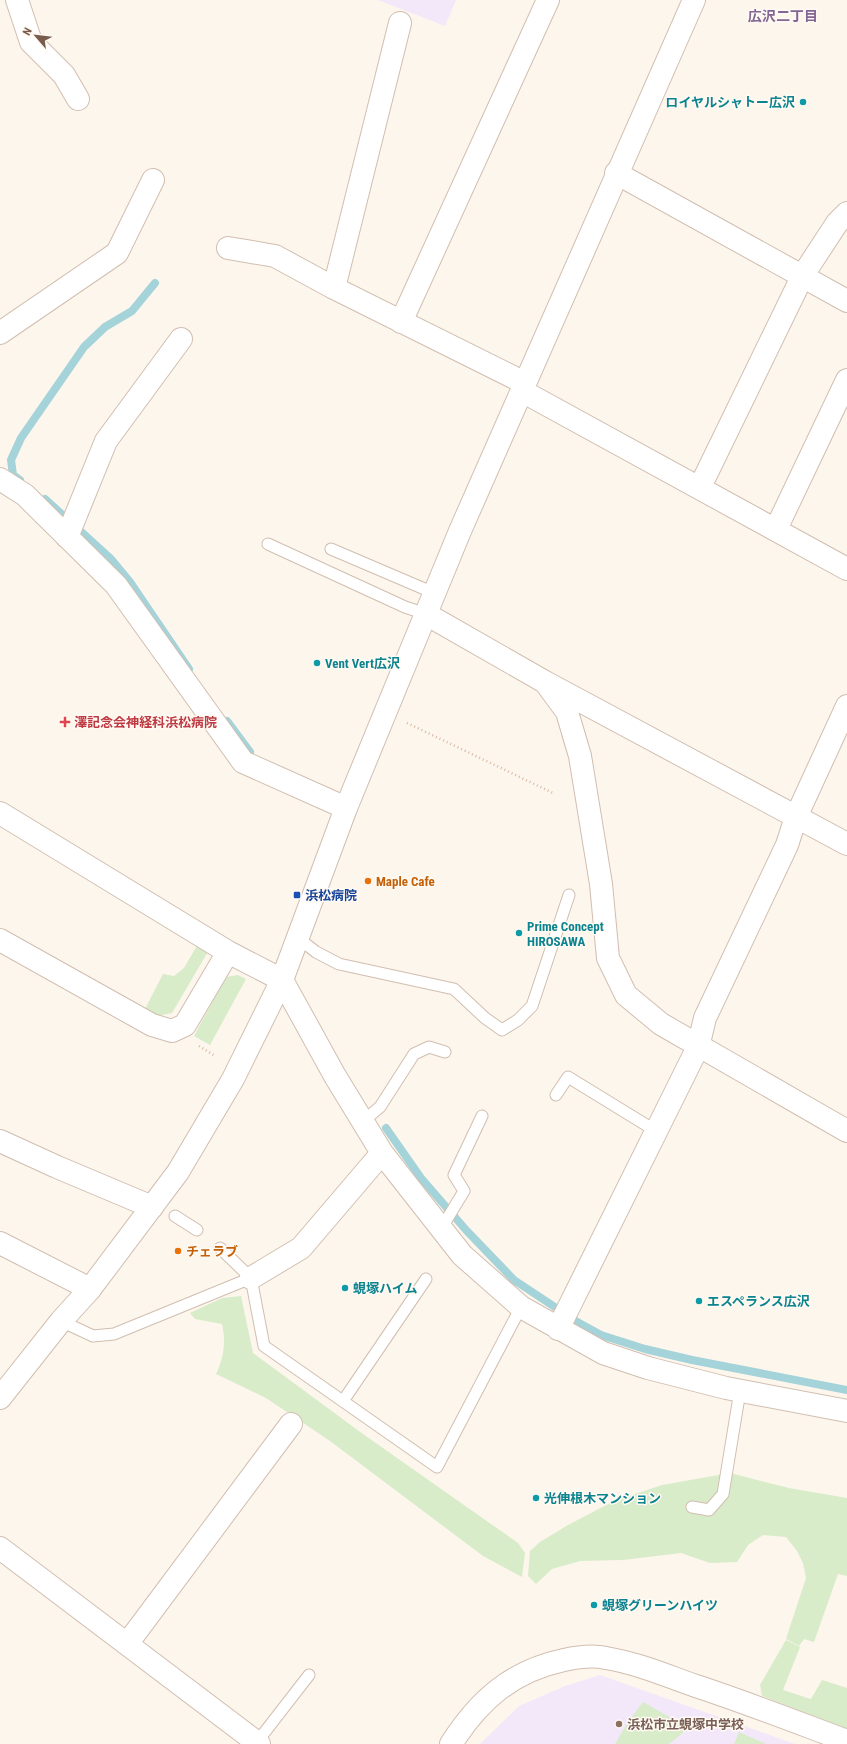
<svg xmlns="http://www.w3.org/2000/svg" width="847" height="1744" font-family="'Roboto Condensed','Noto Sans JP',sans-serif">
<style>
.education{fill:#f3e8fa}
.green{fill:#d8ecc9}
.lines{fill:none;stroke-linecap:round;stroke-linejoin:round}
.stream{stroke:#a5d3da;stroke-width:8}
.service-casing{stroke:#d1beb0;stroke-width:13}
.minor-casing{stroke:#d1beb0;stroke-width:24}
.tertiary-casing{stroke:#d1beb0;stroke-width:24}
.path{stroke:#d9b8a5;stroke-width:2.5;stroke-dasharray:1 3;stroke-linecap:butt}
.service{stroke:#fff;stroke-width:11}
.minor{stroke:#fff;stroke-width:22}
.tertiary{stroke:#fff;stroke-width:22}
.culture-dot{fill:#0f9aa8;stroke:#fffaf3;stroke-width:1.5}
.health-dot{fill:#e0444e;stroke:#fffaf3;stroke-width:1.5}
.food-dot{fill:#e8710a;stroke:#fffaf3;stroke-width:1.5}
.transit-dot{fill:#1a4fb4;stroke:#fffaf3;stroke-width:1.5}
.education-dot{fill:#8d6e63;stroke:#fffaf3;stroke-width:1.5}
.labels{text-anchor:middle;stroke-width:3;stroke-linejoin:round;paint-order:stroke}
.culture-label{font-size:13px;font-weight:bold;fill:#0d838f;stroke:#fffaf3;text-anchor:start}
.health-label{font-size:13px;font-weight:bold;fill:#be3a42;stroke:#fffaf3;text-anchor:start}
.food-label{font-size:13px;font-weight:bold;fill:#c56008;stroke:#fffaf3;text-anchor:start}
.transit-label{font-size:13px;font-weight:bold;fill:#164399;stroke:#fffaf3;text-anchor:start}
.education-label{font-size:13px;font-weight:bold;fill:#785e54;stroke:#fffaf3;text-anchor:start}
.neighbourhood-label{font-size:14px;font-weight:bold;fill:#846695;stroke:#fffaf3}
</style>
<rect width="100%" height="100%" fill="#fdf6ec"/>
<path class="education" d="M 378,0 L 456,0 L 445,26 Z
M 600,1675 L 795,1744 L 480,1744 L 519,1706 L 565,1686 Z"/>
<path class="green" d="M 198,944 L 209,950 L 172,1013 L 158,1016 L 145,1009 L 163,974 L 174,976 L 184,968 Z
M 238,975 L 246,979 L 210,1045 L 194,1036 L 226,977 Z
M 241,1296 L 253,1353 L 363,1434 L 518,1543 L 525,1553 L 522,1577 L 483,1556 L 330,1441 L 266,1398 L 216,1374 C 224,1358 226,1341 222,1324 L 195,1319 L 190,1313 L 222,1298 Z
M 730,1473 L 789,1488 L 847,1498 L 847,1576 L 838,1574 L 814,1642 L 804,1639 L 799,1646 L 786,1639 L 806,1578 L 803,1563 L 797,1551 L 786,1537 L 763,1535 L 748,1545 L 737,1562 L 710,1563 L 681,1553 L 623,1560 L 580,1561 L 552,1569 L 536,1584 L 528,1576 L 530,1551 L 540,1542 L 568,1525 L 614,1501 L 662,1485 Z
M 786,1640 L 800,1647 L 783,1690 L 811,1699 L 822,1680 L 847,1688 L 847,1729 L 762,1696 L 760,1685 Z
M 643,1702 L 689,1728 L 669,1744 L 615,1744 L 628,1722 Z
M 739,1732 L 766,1744 L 734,1744 Z"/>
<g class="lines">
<path class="stream" d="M 20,480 L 13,475 L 11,460 L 21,438 L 84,347 L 105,327 L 132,311 L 155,283
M 45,499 L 111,559 L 130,582 L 189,669
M 227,721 L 250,752
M 386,1128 L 421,1178 L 466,1230 L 514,1280 L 579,1323 L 601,1335 L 645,1349 L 692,1360 L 847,1390"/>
<defs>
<path id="service" d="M 268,544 L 405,607 L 426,614
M 331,549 L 434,593
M 298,938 L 316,952 L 339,964 L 454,989 L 485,1018 L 502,1030 L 518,1020 L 532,1006 L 569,895
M 556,1095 L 568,1077 L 656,1131
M 362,1122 L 380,1107 L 414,1054 L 429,1047 L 445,1052
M 175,1216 L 197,1230
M 441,1229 L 464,1191 L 454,1175 L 482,1116
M 220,1248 L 251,1278 L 264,1346 L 437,1467 L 521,1307
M 61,1321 L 93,1336 L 114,1334 L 251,1278
M 343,1401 L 426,1279
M 692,1507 L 709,1510 L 723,1494 L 740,1391
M 257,1742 L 309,1675"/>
<path id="minor" d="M 17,0 L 31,42 L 64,75 L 78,99
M 616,173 L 847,301
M 228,248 L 275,256 L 334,288 L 525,383
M 334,288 L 400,23
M 401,322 L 548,0
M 0,333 L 117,253 L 153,180
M 522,391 L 847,569
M 0,479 L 25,495 L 116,585 L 243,762 L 346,808
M 700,487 L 803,275 L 837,223 L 847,213
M 776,529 L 847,380
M 67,537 L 106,441 L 181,339
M 426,614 L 545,682 L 847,844
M 545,682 L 567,712 L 580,756 L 601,884 L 608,958 L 626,995 L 661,1024 L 847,1131
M 0,813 L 228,952 L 282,980 L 335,1076 L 382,1153 L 462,1255 L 521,1307 L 603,1353 L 648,1368 L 726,1388 L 847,1411
M 0,940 L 152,1025 L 172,1031 L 185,1025 L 228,952
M 0,1141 L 57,1167 L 152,1207
M 0,1243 L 90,1289
M 251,1278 L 301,1248 L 382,1153
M 558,1329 L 698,1047 L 705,1018 L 787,845 L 796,817 L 847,706
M 0,1548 L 259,1744
M 127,1644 L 291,1424
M 451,1744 C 479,1700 512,1671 564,1660 C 578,1657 593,1655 606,1658 C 636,1663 665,1675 693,1685 C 745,1702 796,1722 847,1741"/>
<path id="tertiary" d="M 0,1398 L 61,1321 L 90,1289 L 178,1172 L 233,1079 L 282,980 L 346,808 L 460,531 L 694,0"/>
</defs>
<use href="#service" class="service-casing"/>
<use href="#minor" class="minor-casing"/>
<use href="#tertiary" class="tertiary-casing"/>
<path class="path" d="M 407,723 L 553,793
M 199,1046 L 215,1056"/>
<use href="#service" class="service"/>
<use href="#minor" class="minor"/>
<use href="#tertiary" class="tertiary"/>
</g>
<g class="culture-dot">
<circle cx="803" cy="102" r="4"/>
<circle cx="317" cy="663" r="4"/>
<circle cx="519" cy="933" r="4"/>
<circle cx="345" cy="1288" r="4"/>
<circle cx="699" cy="1301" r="4"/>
<circle cx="536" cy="1498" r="4"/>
<circle cx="594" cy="1605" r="4"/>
</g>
<path class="health-dot" d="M63 716h4v4h4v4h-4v4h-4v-4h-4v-4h4z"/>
<g class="food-dot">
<circle cx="368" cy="881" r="4"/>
<circle cx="178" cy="1251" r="4"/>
</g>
<rect class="transit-dot" x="293" y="891" width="8" height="8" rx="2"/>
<circle class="education-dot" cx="619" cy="1724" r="4"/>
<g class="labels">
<g class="culture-label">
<text x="795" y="107" text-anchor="end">ロイヤルシャトー広沢</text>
<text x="325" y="668">Vent Vert広沢</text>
<text x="527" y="931">Prime Concept<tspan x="527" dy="15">HIROSAWA</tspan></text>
<text x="353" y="1293">蜆塚ハイム</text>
<text x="707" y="1306">エスペランス広沢</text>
<text x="544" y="1503">光伸根木マンション</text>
<text x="602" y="1610">蜆塚グリーンハイツ</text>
</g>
<g class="health-label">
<text x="74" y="727">澤記念会神経科浜松病院</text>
</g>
<g class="food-label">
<text x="376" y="886">Maple Cafe</text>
<text x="186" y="1256">チェラブ</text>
</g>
<g class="transit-label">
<text x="305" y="900">浜松病院</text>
</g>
<g class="education-label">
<text x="627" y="1729">浜松市立蜆塚中学校</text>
</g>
<g class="neighbourhood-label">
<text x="783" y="21">広沢二丁目</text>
</g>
</g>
<g transform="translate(36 36) rotate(298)" stroke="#fffaf3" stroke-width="3" paint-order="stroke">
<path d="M0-3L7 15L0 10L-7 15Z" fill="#7a5c4d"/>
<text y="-6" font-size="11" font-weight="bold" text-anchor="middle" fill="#7a5c4d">N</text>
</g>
</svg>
